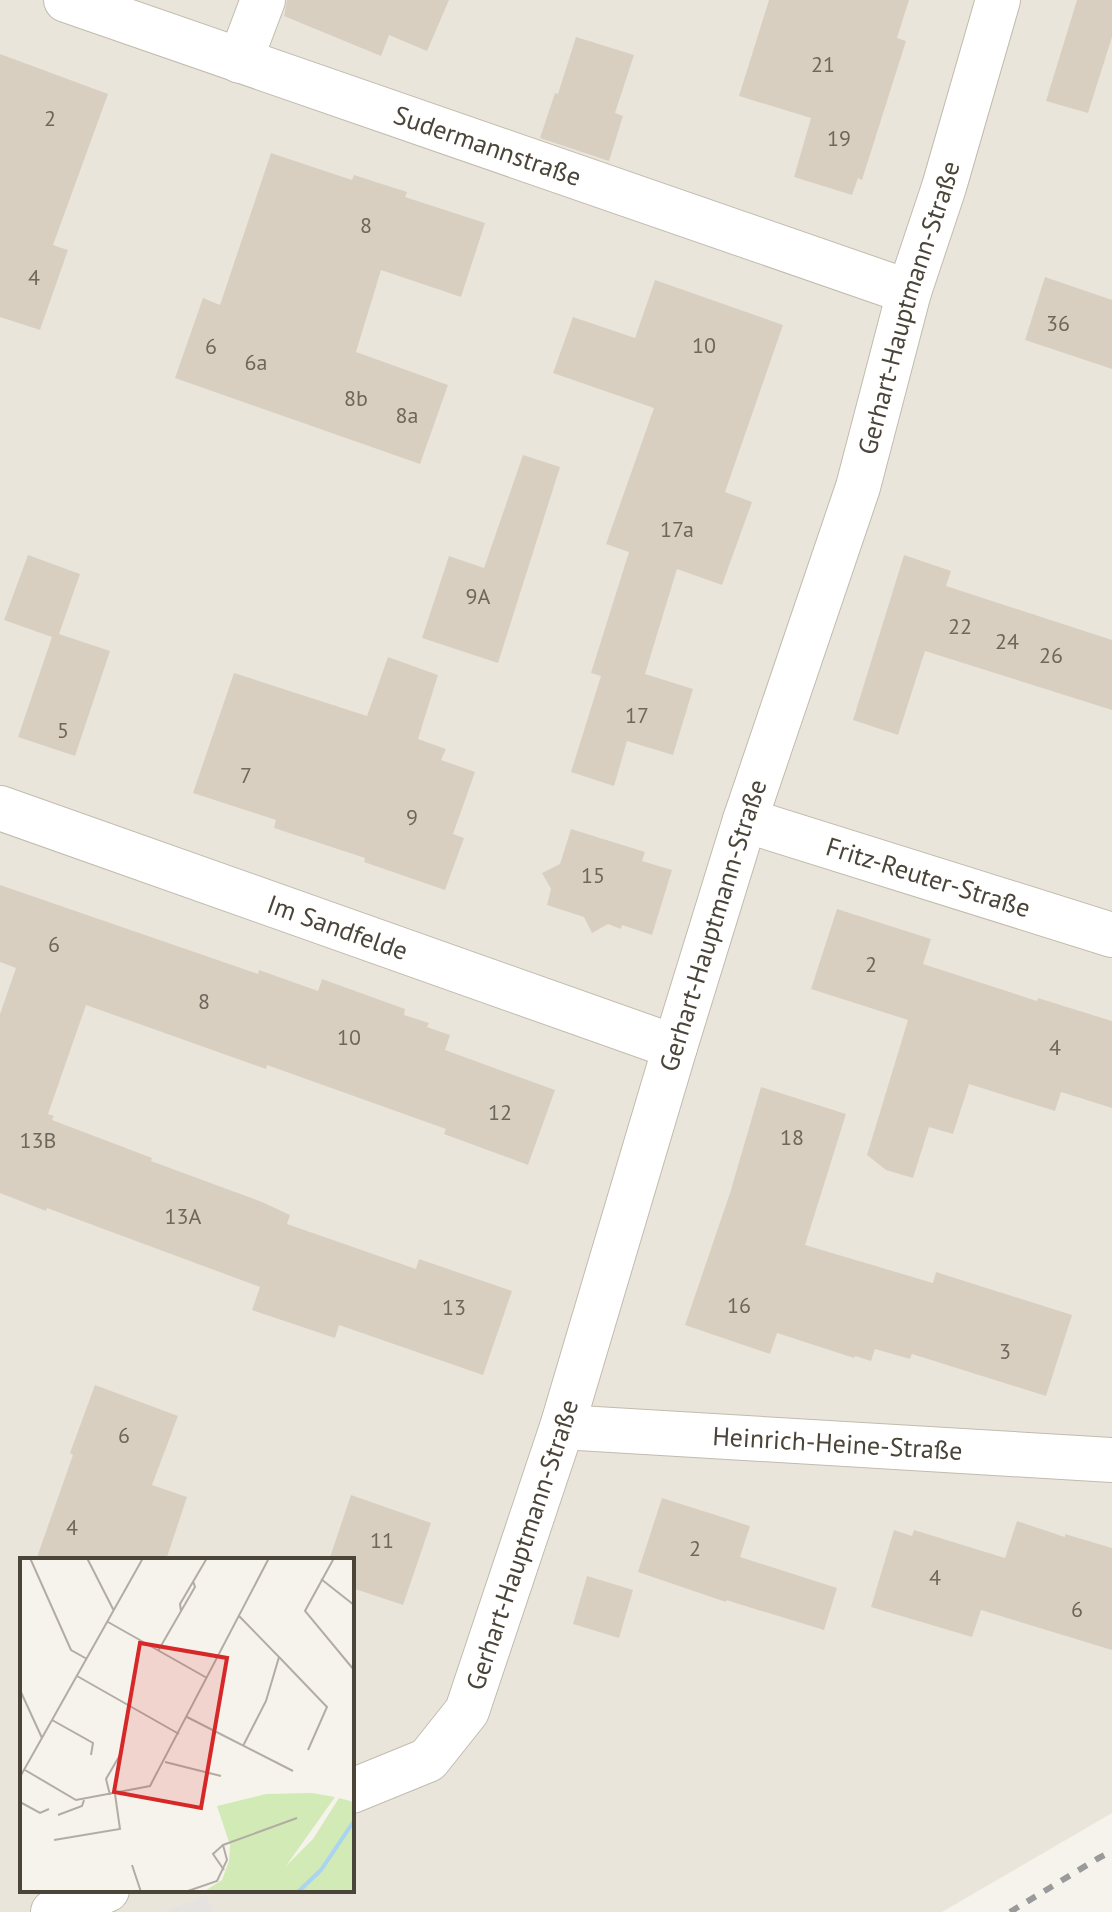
<svg xmlns="http://www.w3.org/2000/svg" width="1112" height="1912" font-family="'PT Sans',sans-serif">
<style>
.residential{fill:#eae5da;fill-rule:evenodd}
.parking{fill:#e5e3e0}
.building{fill:#d8cfc1}
.lines{fill:none;stroke-linecap:round;stroke-linejoin:round}
.minor-casing{stroke:#c2bbae;stroke-width:46}
.minor{stroke:#fff;stroke-width:44}
.rail{stroke:#9a9a9a;stroke-width:6;stroke-dasharray:10 10;stroke-linecap:butt}
.labels{text-anchor:middle;stroke-width:8;stroke-linejoin:round;paint-order:stroke}
.number-label{font-size:22px;fill:#6e675b}
.street-label{font-size:26px;fill:#4b4439;stroke:#fff}
.inset-river{fill:none;stroke:#a9d4f2;stroke-width:4}
.inset-road{fill:none;stroke:#b2ada4;stroke-width:2}
.view{fill:#d62828;fill-opacity:0.15;stroke:#d62828;stroke-width:4}
.inset-edge{fill:none;stroke:#4b4439;stroke-width:4}
</style>
<rect width="100%" height="100%" fill="#f6f3ec"/>
<path class="residential" d="M 0,0 L 1112,0 L 1112,1813 L 942,1912 L 0,1912 ZM 22,1560 L 352,1560 L 352,1890 L 22,1890 Z"/>
<path class="parking" d="M 206,1895 L 213,1912 L 164,1912 Z"/>
<path class="building" d="M 287,0 L 449,0 L 427,51 L 389,35 L 381,56 L 284,16 Z
M 769,0 L 909,0 L 897,38 L 906,41 L 862,180 L 858,178 L 852,195 L 794,177 L 811,118 L 739,96 Z
M 1077,0 L 1112,0 L 1112,37 L 1088,113 L 1046,101 Z
M 576,37 L 634,55 L 615,113 L 623,116 L 609,161 L 540,138 L 555,93 L 558,94 Z
M 0,54 L 108,94 L 53,245 L 68,250 L 40,330 L 0,317 Z
M 271,153 L 352,180 L 354,175 L 407,192 L 405,197 L 485,223 L 461,297 L 381,270 L 356,352 L 448,385 L 420,464 L 175,378 L 203,298 L 220,305 Z
M 1045,277 L 1112,300 L 1112,369 L 1025,340 Z
M 655,280 L 783,325 L 725,492 L 752,502 L 722,585 L 677,569 L 645,674 L 693,689 L 673,755 L 627,741 L 614,786 L 571,772 L 601,676 L 591,673 L 629,552 L 606,544 L 654,408 L 553,373 L 573,317 L 635,338 Z
M 523,455 L 560,467 L 498,663 L 422,638 L 449,556 L 484,568 Z
M 28,555 L 80,574 L 59,634 L 110,651 L 75,756 L 18,737 L 52,637 L 4,620 Z
M 904,555 L 951,571 L 946,586 L 1112,640 L 1112,710 L 925,651 L 898,735 L 853,720 Z
M 388,657 L 438,675 L 418,739 L 446,749 L 441,760 L 475,772 L 453,834 L 464,838 L 445,890 L 364,862 L 365,858 L 274,828 L 276,820 L 193,793 L 234,673 L 367,716 Z
M 571,829 L 645,852 L 642,861 L 672,870 L 652,935 L 622,925 L 621,929 L 608,924 L 592,933 L 584,917 L 547,905 L 551,889 L 542,873 L 560,864 Z
M 0,885 L 258,974 L 259,970 L 318,991 L 322,979 L 405,1009 L 404,1015 L 429,1023 L 427,1027 L 450,1035 L 445,1050 L 555,1090 L 528,1165 L 444,1134 L 446,1129 L 267,1065 L 266,1069 L 86,1005 L 48,1114 L 54,1116 L 52,1120 L 152,1158 L 151,1161 L 262,1202 L 290,1215 L 287,1224 L 416,1269 L 419,1259 L 512,1291 L 483,1375 L 339,1325 L 335,1338 L 252,1310 L 260,1287 L 47,1208 L 46,1211 L 0,1193 L 0,1014 L 16,968 L 0,962 Z
M 837,909 L 931,939 L 923,964 L 1037,1001 L 1038,998 L 1112,1021 L 1112,1108 L 1061,1092 L 1055,1111 L 969,1084 L 953,1134 L 929,1127 L 913,1178 L 886,1170 L 867,1155 L 908,1020 L 811,989 Z
M 761,1087 L 846,1114 L 805,1245 L 933,1283 L 936,1272 L 1072,1315 L 1046,1396 L 912,1354 L 910,1359 L 875,1349 L 871,1361 L 855,1356 L 854,1358 L 777,1333 L 770,1354 L 685,1325 L 730,1193 Z
M 95,1385 L 178,1416 L 152,1485 L 187,1497 L 166,1560 L 36,1560 L 73,1455 L 70,1453 Z
M 351,1495 L 431,1523 L 403,1605 L 352,1588 L 352,1560 L 329,1560 Z
M 662,1498 L 750,1526 L 740,1557 L 837,1588 L 824,1630 L 726,1600 L 726,1602 L 638,1572 Z
M 1017,1521 L 1065,1537 L 1065,1534 L 1112,1548 L 1112,1650 L 981,1610 L 972,1637 L 871,1607 L 894,1530 L 912,1536 L 914,1530 L 1005,1558 Z
M 587,1576 L 633,1590 L 619,1638 L 573,1624 Z"/>
<g class="lines">
<defs>
<g id="minor">
<path id="s1" d="M 66,0 L 909,292"/>
<path d="M 240,61 L 263,0"/>
<path id="s2" d="M 0,808 L 675,1047"/>
<path id="s3" d="M 745,820 L 1112,935"/>
<path id="s4" d="M 562,1427 L 1112,1460"/>
<path id="s5" d="M 352,1791 L 428,1760 L 467,1711 L 562,1427 L 675,1047 L 745,820 L 858,487 L 909,292 L 944,187 L 998,0"/>
<path d="M 53,1912 L 107,1890"/>
</g>
</defs>
<use href="#minor" class="minor-casing"/>
<use href="#minor" class="minor"/>
<path class="rail" d="M 1010,1912 L 1097,1859 L 1112,1851"/>
</g>
<g class="labels">
<g class="number-label">
<text x="823" y="72">21</text>
<text x="50" y="126">2</text>
<text x="839" y="146">19</text>
<text x="366" y="233">8</text>
<text x="34" y="285">4</text>
<text x="1058" y="331">36</text>
<text x="704" y="353">10</text>
<text x="211" y="354">6</text>
<text x="256" y="370">6a</text>
<text x="356" y="406">8b</text>
<text x="407" y="423">8a</text>
<text x="677" y="537">17a</text>
<text x="478" y="604">9A</text>
<text x="960" y="634">22</text>
<text x="1007" y="649">24</text>
<text x="1051" y="663">26</text>
<text x="637" y="723">17</text>
<text x="63" y="738">5</text>
<text x="246" y="783">7</text>
<text x="412" y="825">9</text>
<text x="593" y="883">15</text>
<text x="54" y="952">6</text>
<text x="871" y="972">2</text>
<text x="204" y="1009">8</text>
<text x="349" y="1045">10</text>
<text x="1055" y="1055">4</text>
<text x="500" y="1120">12</text>
<text x="792" y="1145">18</text>
<text x="38" y="1148">13B</text>
<text x="183" y="1224">13A</text>
<text x="739" y="1313">16</text>
<text x="454" y="1315">13</text>
<text x="1005" y="1359">3</text>
<text x="124" y="1443">6</text>
<text x="72" y="1535">4</text>
<text x="382" y="1548">11</text>
<text x="695" y="1556">2</text>
<text x="935" y="1585">4</text>
<text x="1077" y="1617">6</text>
</g>
<g class="street-label">
<text dy="9" stroke="none"><textPath href="#s1" startOffset="446">Sudermannstraße</textPath></text>
<text dy="9" stroke="none"><textPath href="#s5" startOffset="1616">Gerhart-Hauptmann-Straße</textPath></text>
<text dy="9" stroke="none"><textPath href="#s3" startOffset="192">Fritz-Reuter-Straße</textPath></text>
<text dy="9" stroke="none"><textPath href="#s5" startOffset="968">Gerhart-Hauptmann-Straße</textPath></text>
<text dy="9" stroke="none"><textPath href="#s2" startOffset="358">Im Sandfelde</textPath></text>
<text dy="9" stroke="none"><textPath href="#s4" startOffset="276">Heinrich-Heine-Straße</textPath></text>
<text dy="9" stroke="none"><textPath href="#s5" startOffset="320">Gerhart-Hauptmann-Straße</textPath></text>
</g>
</g>
<g transform="translate(20 1558)">
<rect width="334" height="334" fill="#f6f3ec"/>
<path d="M 292,235 L 315,239 L 266,308 L 293,281 L 319,240 L 334,244 L 334,334 L 183,334 L 202,322 L 209,303 L 210,287 L 197,248 L 246,236 Z" fill="#d2eab5"/>
<path class="inset-river" d="M 278,334 L 301,312 L 334,263"/>
<path class="inset-road" d="M 10,0 L 51,92 L 67,101M 67,0 L 94,53M 314,0 L 285,53 L 334,112M 301,21 L 334,47M 161,53 L 160,46 L 187,0M 219,58 L 259,99 L 246,143 L 223,188M 88,64 L 187,120M 138,93 L 175,29 L 173,23M 259,99 L 307,149 L 288,192M 57,118 L 159,176M 0,132 L 22,180M 167,159 L 273,213M 32,162 L 73,185 L 71,197M 145,204 L 201,218M 5,212 L 56,242 L 130,228 L 249,0M 0,219 L 123,0M 90,237 L 86,221 L 100,197M 0,244 L 20,255 L 29,251M 38,257 L 62,248 L 64,242M 34,282 L 100,271 L 95,236M 203,287 L 193,296 L 204,312M 112,307 L 121,334M 165,334 L 197,323 L 207,302 L 203,287 L 277,260"/>
<path class="view" d="M 120,85 L 207,100 L 181,250 L 94,234 Z"/>
<rect width="334" height="334" class="inset-edge"/>
</g>
</svg>
